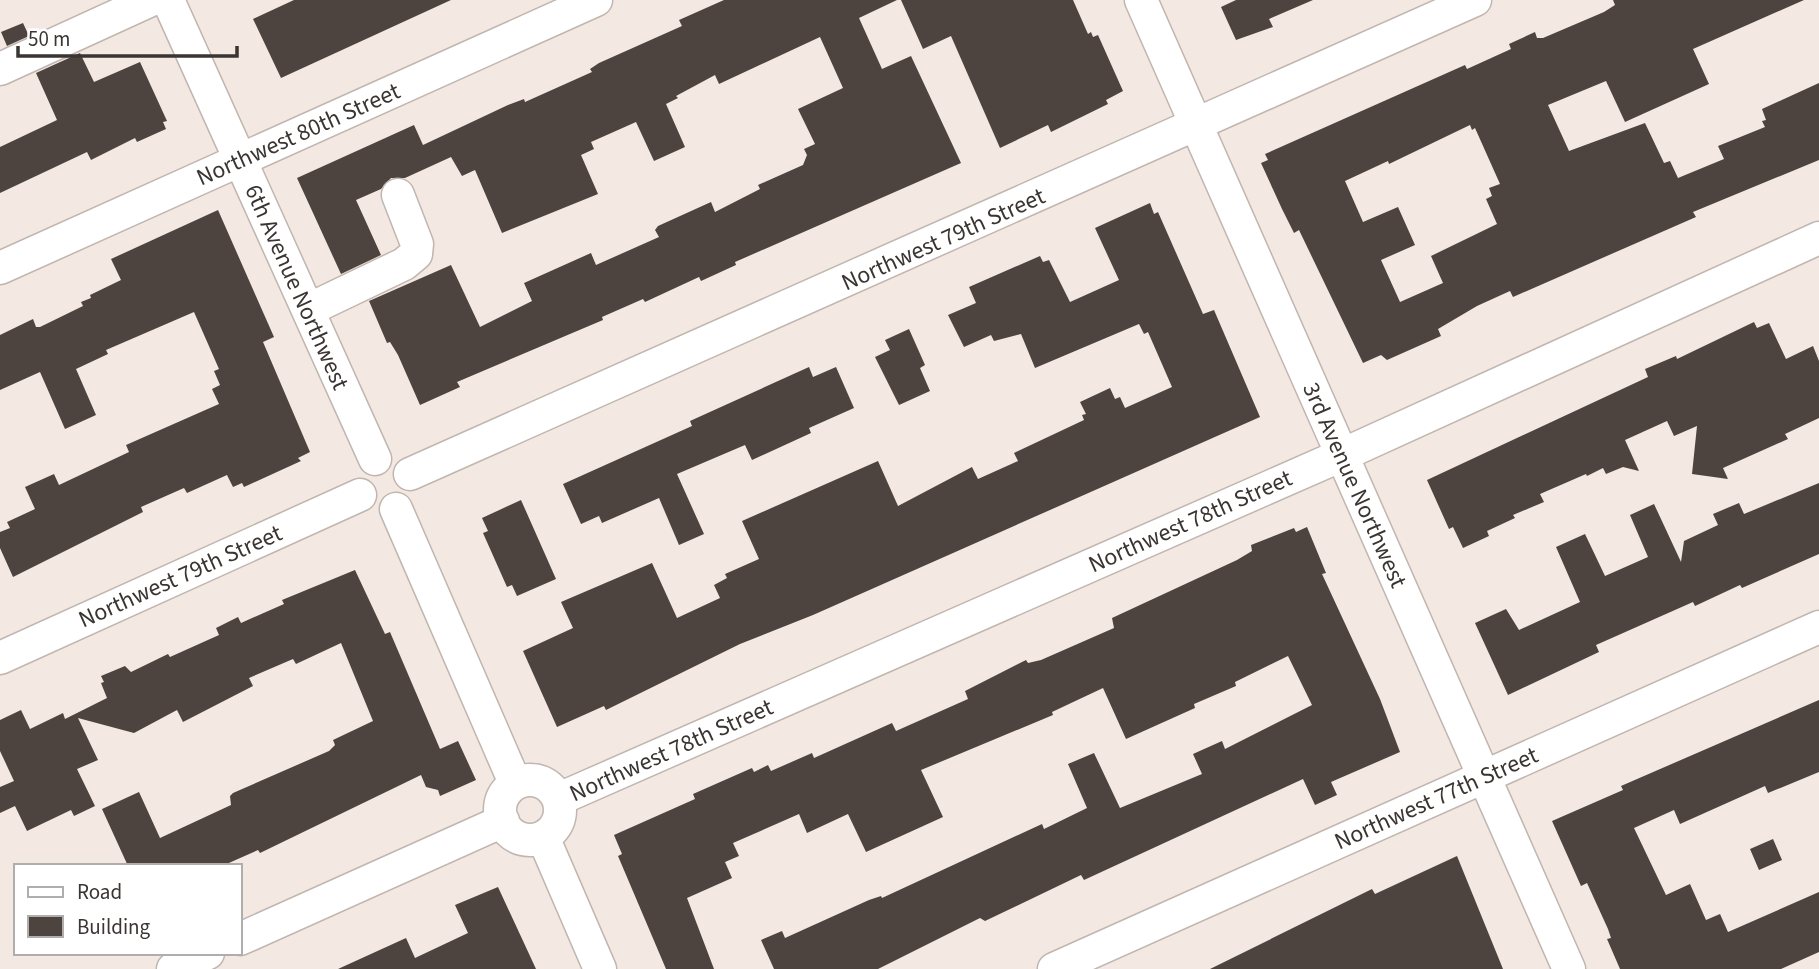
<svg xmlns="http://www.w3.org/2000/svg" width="1819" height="969" font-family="'Source Sans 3',sans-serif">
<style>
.building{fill:#4d443f;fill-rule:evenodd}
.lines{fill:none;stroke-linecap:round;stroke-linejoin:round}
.minor-casing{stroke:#c0b6af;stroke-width:35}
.minor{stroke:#fff;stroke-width:32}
.labels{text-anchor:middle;stroke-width:7;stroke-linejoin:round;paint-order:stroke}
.street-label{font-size:24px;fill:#3a3533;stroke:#fff}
</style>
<rect width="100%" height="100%" fill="#f3e8e2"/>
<path class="building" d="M 294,0 L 451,0 L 281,78 L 253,19 Z
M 724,0 L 897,0 L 859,18 L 882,69 L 911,56 L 961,163 L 735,262 L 736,265 L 701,281 L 699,277 L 645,302 L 643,299 L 602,317 L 603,320 L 457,382 L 460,387 L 420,405 L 398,355 L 390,342 L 387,343 L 369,301 L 451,265 L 480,327 L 532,301 L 524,283 L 591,253 L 596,265 L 659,237 L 655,230 L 658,226 L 711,202 L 715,212 L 760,189 L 758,185 L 803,165 L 807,155 L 804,149 L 815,144 L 798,109 L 843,88 L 820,37 L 719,84 L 715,75 L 676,96 L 678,98 L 666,104 L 685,147 L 654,161 L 636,122 L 591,142 L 594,149 L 581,155 L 598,194 L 502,233 L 475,170 L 462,176 L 451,157 L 405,178 L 391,178 L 381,189 L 356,200 L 381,255 L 341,274 L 297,178 L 414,125 L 423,145 L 508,105 L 524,99 L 525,102 L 592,72 L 590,69 L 599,63 L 682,26 L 679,20 Z
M 901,0 L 1073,0 L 1088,34 L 1091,32 L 1093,37 L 1098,35 L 1123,91 L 1106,100 L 1108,104 L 1051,132 L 1048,125 L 1000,148 L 951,36 L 923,49 Z
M 1236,0 L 1313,0 L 1269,19 L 1273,27 L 1236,40 L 1221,7 Z
M 1613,0 L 1804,0 L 1693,49 L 1709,84 L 1625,122 L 1606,81 L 1548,105 L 1569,151 L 1645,123 L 1664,163 L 1670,161 L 1678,178 L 1724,159 L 1718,146 L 1765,127 L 1762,121 L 1766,120 L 1762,109 L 1819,83 L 1819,160 L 1693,212 L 1696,217 L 1513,297 L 1510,291 L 1477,306 L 1438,329 L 1441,336 L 1387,360 L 1381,355 L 1363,363 L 1299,230 L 1294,233 L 1282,209 L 1261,163 L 1268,160 L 1265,154 L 1465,65 L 1467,69 L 1511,49 L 1509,44 L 1535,32 L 1537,38 L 1543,38 L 1604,12 L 1615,5 ZM 1470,125 L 1472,130 L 1475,128 L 1500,184 L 1489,188 L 1492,196 L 1486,199 L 1497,224 L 1431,256 L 1443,283 L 1400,302 L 1381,260 L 1415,245 L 1398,207 L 1363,222 L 1345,181 L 1388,161 L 1389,164 Z
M 23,23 L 29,36 L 7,46 L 1,32 Z
M 80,53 L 94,82 L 140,62 L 167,121 L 163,122 L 166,129 L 137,142 L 135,138 L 91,160 L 87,152 L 0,193 L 0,147 L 57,120 L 36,73 Z
M 1150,203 L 1154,214 L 1158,212 L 1203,314 L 1214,310 L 1260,417 L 813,615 L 740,644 L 606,710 L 604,706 L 557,727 L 523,651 L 573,628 L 561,602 L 652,563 L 677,618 L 720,598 L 714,585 L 727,578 L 725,574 L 759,559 L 742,521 L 878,461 L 898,506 L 972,467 L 978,479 L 1018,461 L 1014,453 L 1084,420 L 1082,415 L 1086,414 L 1080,402 L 1110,388 L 1115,399 L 1120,397 L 1125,408 L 1172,387 L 1148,332 L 1144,334 L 1139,324 L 1035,368 L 1021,334 L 994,341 L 991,335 L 964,347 L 948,315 L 976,303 L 969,287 L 1040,256 L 1043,262 L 1049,260 L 1070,302 L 1119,280 L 1095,228 Z
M 218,210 L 274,337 L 263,342 L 310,452 L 298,458 L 301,461 L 244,487 L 242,483 L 233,487 L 227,475 L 187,493 L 184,488 L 141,507 L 143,512 L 13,577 L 0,548 L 0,532 L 10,528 L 7,522 L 35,509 L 25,487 L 54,474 L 59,485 L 129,452 L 126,445 L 219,404 L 212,389 L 220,385 L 214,371 L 219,369 L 194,312 L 106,350 L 108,354 L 76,369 L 96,415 L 65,429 L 40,372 L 0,390 L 0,335 L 33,319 L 36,327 L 40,327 L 83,306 L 81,302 L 91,298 L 90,295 L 121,280 L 111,259 Z
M 1754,322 L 1757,328 L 1769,323 L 1786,359 L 1813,346 L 1819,361 L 1819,418 L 1785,434 L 1788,439 L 1723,468 L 1728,479 L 1692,474 L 1697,426 L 1674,436 L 1667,421 L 1625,440 L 1639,471 L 1623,467 L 1606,474 L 1603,468 L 1587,476 L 1586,474 L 1540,494 L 1544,502 L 1513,515 L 1515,518 L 1487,531 L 1489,536 L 1463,548 L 1453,527 L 1449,529 L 1427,480 L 1648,377 L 1645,369 L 1676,356 L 1677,359 Z
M 909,329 L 925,365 L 920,368 L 930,391 L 899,405 L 875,357 L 890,350 L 885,340 Z
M 809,367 L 813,377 L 836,367 L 854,408 L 809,428 L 811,433 L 752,460 L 745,445 L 677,474 L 704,534 L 679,545 L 659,498 L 602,523 L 599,516 L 581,524 L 563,484 L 692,426 L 690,421 Z
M 1819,483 L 1819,554 L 1742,588 L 1740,585 L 1695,606 L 1693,602 L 1596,645 L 1599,652 L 1508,695 L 1475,623 L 1506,609 L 1519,630 L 1580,602 L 1556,547 L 1585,534 L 1605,576 L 1648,557 L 1630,515 L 1654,504 L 1681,562 L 1684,541 L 1718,525 L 1713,514 L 1739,503 L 1744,514 Z
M 521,500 L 556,579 L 517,596 L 512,585 L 507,587 L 483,533 L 488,531 L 482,518 Z
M 1307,527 L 1326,573 L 1322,574 L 1380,699 L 1400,752 L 1331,782 L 1337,795 L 1315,805 L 1303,779 L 1084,880 L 1081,875 L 985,921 L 980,918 L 878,969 L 774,969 L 761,940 L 782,931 L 785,938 L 869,900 L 881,896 L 882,898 L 1042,824 L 1044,829 L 1087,808 L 1068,764 L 1094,753 L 1120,808 L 1202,774 L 1193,754 L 1222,741 L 1225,749 L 1312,705 L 1288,656 L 1235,682 L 1236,686 L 1194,704 L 1195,708 L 1126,739 L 1103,688 L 1052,712 L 1053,715 L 921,770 L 943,817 L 866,852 L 848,814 L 807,833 L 799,814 L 733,843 L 739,856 L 725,862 L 732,878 L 687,898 L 714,969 L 666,969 L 618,856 L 622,854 L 614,835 L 695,799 L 693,794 L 752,768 L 754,772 L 768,765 L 771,771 L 812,753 L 814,758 L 892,723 L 896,731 L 968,699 L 965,691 L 1026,660 L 1028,663 L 1041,660 L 1114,628 L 1112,618 L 1237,560 L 1252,551 L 1251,545 L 1294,528 L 1296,532 Z
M 355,570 L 385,634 L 390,632 L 440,749 L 458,741 L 476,780 L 440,796 L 438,790 L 426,787 L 421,775 L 260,853 L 258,850 L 222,866 L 128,866 L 102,809 L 139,792 L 160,838 L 231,805 L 230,796 L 233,793 L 329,751 L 335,745 L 333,740 L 373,721 L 341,643 L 296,664 L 293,659 L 249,678 L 253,686 L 183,722 L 177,710 L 134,733 L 78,718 L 98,760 L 77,769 L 95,806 L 74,816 L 71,810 L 27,831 L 15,806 L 0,813 L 0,787 L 14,781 L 0,751 L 0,720 L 21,710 L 30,729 L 63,713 L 65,719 L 107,698 L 101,683 L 104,682 L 101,676 L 125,666 L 131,672 L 168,654 L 170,657 L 219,635 L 216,628 L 238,617 L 241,623 L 284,604 L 282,600 Z
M 1819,700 L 1819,772 L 1768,793 L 1765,786 L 1680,824 L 1674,810 L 1634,828 L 1666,895 L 1690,884 L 1706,920 L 1720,914 L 1728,932 L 1819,892 L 1819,952 L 1781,969 L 1620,969 L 1607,939 L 1611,938 L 1608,929 L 1587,883 L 1581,886 L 1552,821 L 1623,790 L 1621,786 Z
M 1773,839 L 1782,860 L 1759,870 L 1750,849 Z
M 1457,856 L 1503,969 L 1210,969 L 1372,889 L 1375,894 Z
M 498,887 L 536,969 L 338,969 L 406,938 L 415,958 L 468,933 L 455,905 Z"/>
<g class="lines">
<defs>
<path id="minor" d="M 168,0 L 375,459
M 1141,0 L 1569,969
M 0,69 L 151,0
M 0,268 L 596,0
M 308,310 L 404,264 L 416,254 L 417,244 L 398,195
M 410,474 L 1475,0
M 396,509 L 515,783
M 0,658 L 360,495
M500 810a30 30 0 1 1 60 0a30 30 0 1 1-60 0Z
M 559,799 L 1342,455 L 1819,238
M 543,837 L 600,969
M 240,939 L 503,821
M 173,969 L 208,953
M 1054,969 L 1819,627"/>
</defs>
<use href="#minor" class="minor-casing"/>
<use href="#minor" class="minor"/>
</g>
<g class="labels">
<g class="street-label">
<text transform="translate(298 134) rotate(-24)" y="8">Northwest 80th Street</text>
<text transform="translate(943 239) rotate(-24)" y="8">Northwest 79th Street</text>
<text transform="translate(297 287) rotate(66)" y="8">6th Avenue Northwest</text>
<text transform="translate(1355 485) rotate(66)" y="8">3rd Avenue Northwest</text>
<text transform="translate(1190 521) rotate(-24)" y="8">Northwest 78th Street</text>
<text transform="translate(180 576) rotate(-24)" y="8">Northwest 79th Street</text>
<text transform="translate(671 750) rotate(-24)" y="8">Northwest 78th Street</text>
<text transform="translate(1436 798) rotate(-24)" y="8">Northwest 77th Street</text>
</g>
</g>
<rect x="14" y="864" width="228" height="91" fill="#ffffff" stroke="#b0aead" stroke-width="2"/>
<rect x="28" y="887" width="35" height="10" fill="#ffffff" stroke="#b0aead" stroke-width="2"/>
<text x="77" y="899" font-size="21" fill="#3a3533">Road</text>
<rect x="28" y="916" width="35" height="21" fill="#4d443f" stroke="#b0aead" stroke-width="2"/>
<text x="77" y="934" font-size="21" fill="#3a3533">Building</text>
<path d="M18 46v10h219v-10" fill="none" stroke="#3a3533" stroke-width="3.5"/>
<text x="28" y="46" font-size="21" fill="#3a3533" stroke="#ffffff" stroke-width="5" paint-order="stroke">50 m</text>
</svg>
